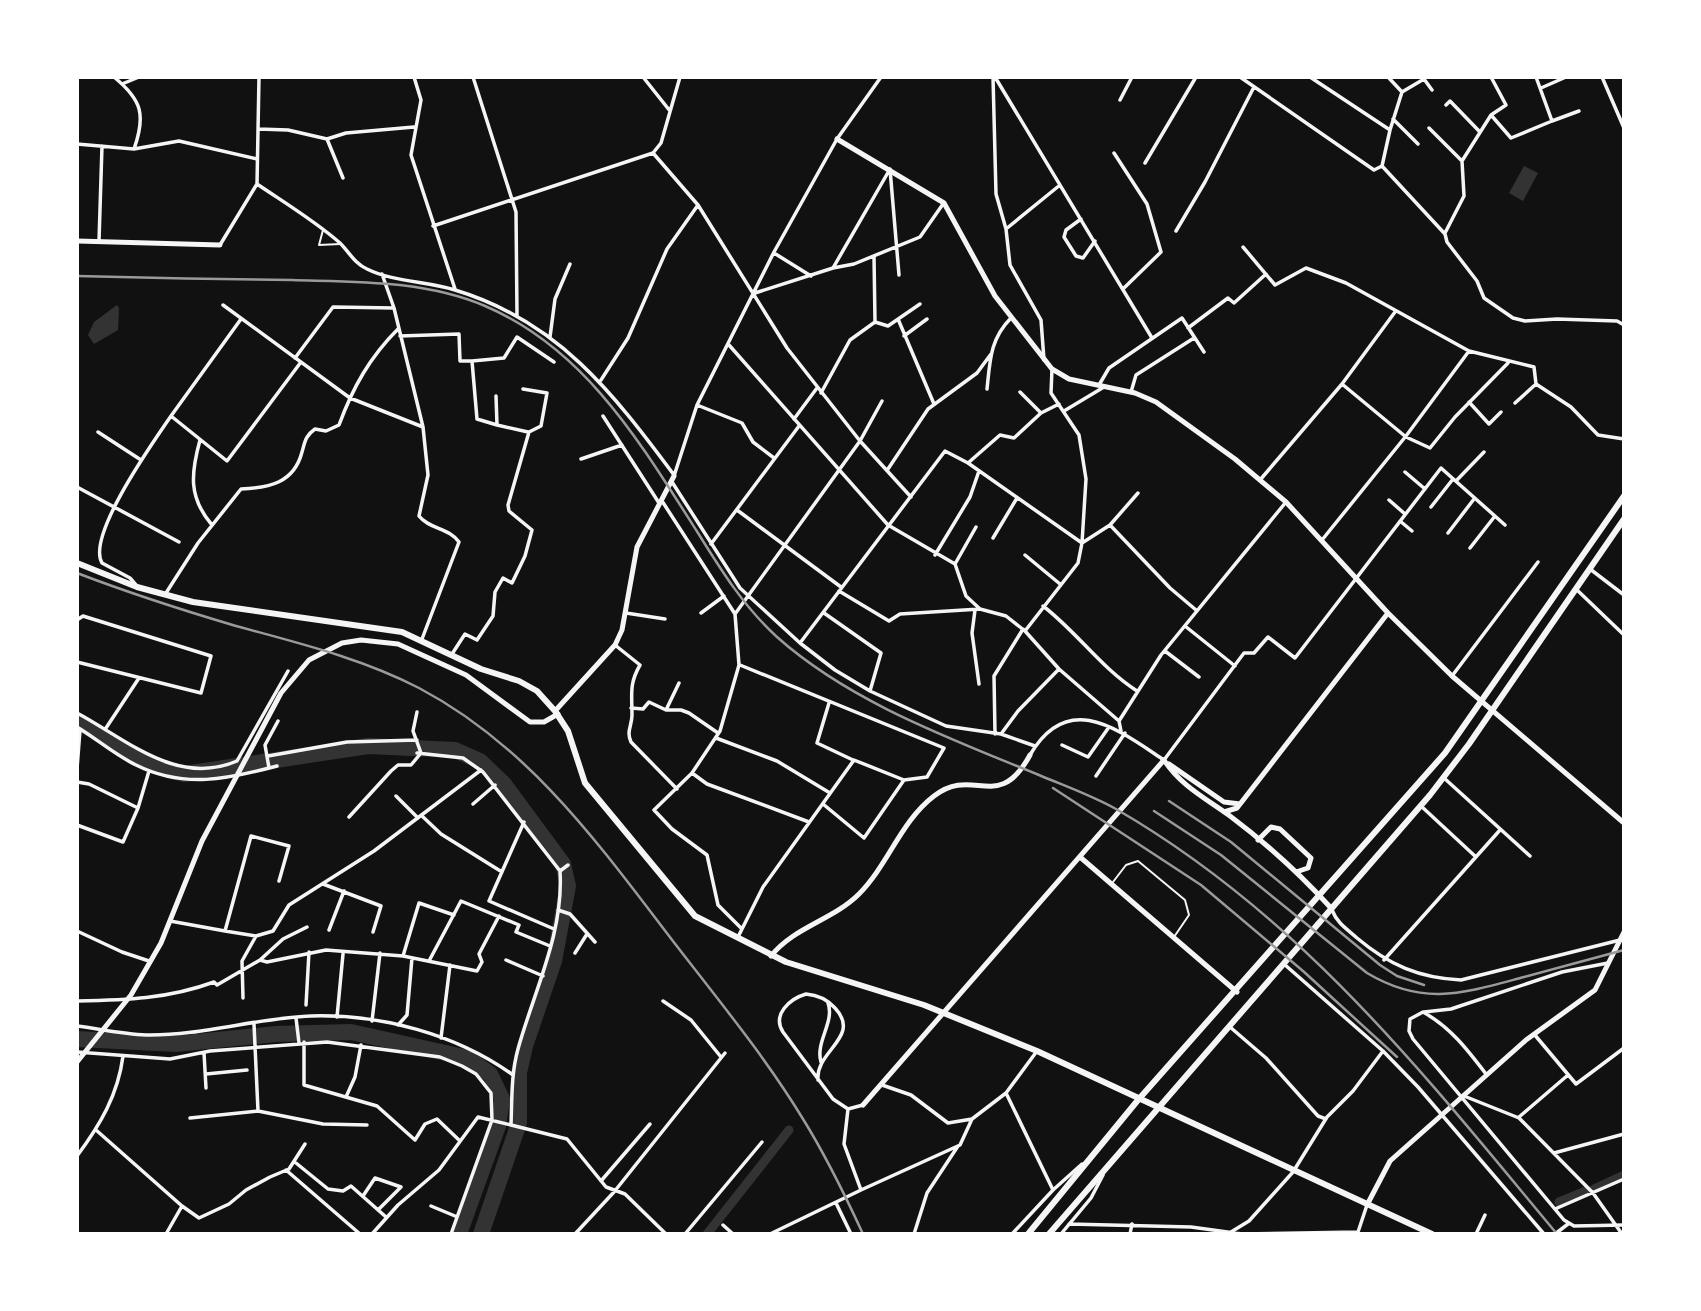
<svg xmlns="http://www.w3.org/2000/svg" width="1701" height="1311" font-family="Roboto,sans-serif">
<style>
.water{fill:#333}
.lines{fill:none;stroke-linecap:round;stroke-linejoin:round}
.canal{stroke:#333;stroke-width:9}
.river{stroke:#333;stroke-width:16}
.service{stroke:#f5f5f5;stroke-width:2}
.minor{stroke:#f5f5f5;stroke-width:3.5}
.tertiary{stroke:#f5f5f5;stroke-width:5}
.secondary{stroke:#f5f5f5;stroke-width:5}
.primary{stroke:#f5f5f5;stroke-width:6}
.trunk{stroke:#f5f5f5;stroke-width:6}
.rail{stroke:#9a9a9a;stroke-width:2.5}
</style>
<rect width="100%" height="100%" fill="#111"/>
<path class="water" d="M 1524,166 L 1538,173 L 1523,201 L 1509,193 Z
M 117,305 L 119,308 L 118,330 L 94,344 L 88,335 L 94,322 Z"/>
<g class="lines">
<path class="canal" d="M 1594,1189 L 1624,1175
M 1559,1202 L 1586,1191
M 707,1234 L 789,1130"/>
<path class="river" d="M 77,721 L 152,765 L 184,774 L 368,746 L 455,750 L 480,761 L 504,784 L 563,864 L 568,886 L 554,961 L 525,1046 L 519,1073 L 519,1123 L 481,1234
M 77,1039 L 176,1044 L 276,1034 L 351,1032 L 468,1058 L 490,1074 L 502,1099 L 498,1126 L 459,1234"/>
<path class="service" d="M 323,230 L 319,245 L 340,244
M 1113,882 L 1126,865 L 1138,861 L 1185,900 L 1189,915 L 1174,937"/>
<path class="minor" d="M 114,77 C 142,100 146,115 134,149
M 414,77 L 421,100 L 411,155 L 455,289
M 473,77 L 516,212 L 517,315
M 643,77 L 670,111
M 993,77 L 996,194 L 1006,229 L 1010,265 L 1041,320 L 1044,360
M 995,77 L 1152,338
M 1240,77 L 1374,170 L 1382,166
M 1310,77 L 1390,130 L 1382,166 L 1445,234 L 1447,242 L 1477,281 L 1484,298 L 1513,318 L 1525,321 L 1557,319 L 1617,321 L 1624,325
M 1388,77 L 1402,92 L 1390,130
M 1491,77 L 1506,105 L 1491,115
M 1602,77 L 1624,128
M 122,84 L 139,77
M 1541,88 L 1566,77
M 1402,92 L 1424,79 L 1432,90
M 1120,100 L 1132,77
M 1446,105 L 1450,101 L 1479,131
M 1393,119 L 1418,144
M 1552,121 L 1579,111
M 1429,128 L 1462,161
M 258,129 L 288,130 L 327,139 L 346,133 L 414,127
M 327,139 L 343,178
M 77,144 L 134,149 L 179,141 L 257,159
M 653,153 L 698,205
M 1114,153 L 1147,204 L 1161,252 L 1124,288
M 1145,163 L 1196,77
M 257,184 C 285,203 315,221 340,243 C 349,252 355,264 367,269 C 393,282 427,281 455,290 C 558,321 613,393 674,475
M 1081,219 L 1066,230 L 1064,237 L 1076,256 L 1083,258 L 1095,241
M 433,226 L 653,153 L 661,143 L 680,77
M 1006,229 L 1060,185
M 1176,231 L 1205,182 L 1254,87
M 1445,233 L 1464,196 L 1462,161 L 1491,115 L 1511,138 L 1552,121 L 1536,77
M 99,241 L 102,146
M 220,245 L 257,184 L 259,77
M 1243,247 L 1275,285 L 1306,268 L 1346,283 L 1469,351 L 1534,367 L 1536,384 L 1571,407 L 1598,435 L 1624,439
M 774,253 L 811,276
M 874,256 L 875,322 L 888,326 L 920,304
M 833,268 L 890,169 L 899,275
M 382,274 L 394,308 L 423,427 L 428,475 L 419,516 C 429,529 450,528 459,542 L 422,639
M 755,293 L 833,268 L 854,264 L 920,237 L 943,204
M 223,305 L 350,398 L 423,427
M 241,319 L 171,416 L 227,461 L 301,362
M 898,319 L 934,404
M 1188,328 L 1228,298 L 1234,303 L 1266,274
M 400,336 L 459,334 L 460,361 L 472,361 L 477,419 L 497,425
M 904,336 L 927,319
M 550,337 L 555,299 L 570,264
M 729,345 L 888,525 L 955,564 L 966,596 L 980,609 L 1006,616 L 1025,631 L 1059,669 L 1119,721 L 1121,731
M 295,358 L 333,307 L 394,308
M 472,361 L 504,358 L 517,337 L 554,362
M 601,380 L 628,338 L 667,249 L 698,205 L 787,348 L 860,441 L 911,497
M 1342,384 L 1406,437 L 1430,448 L 1455,417 L 1508,363
M 1099,385 L 1109,368 L 1182,318 L 1204,352
M 987,389 C 990,361 990,339 1011,318
M 1020,392 L 1041,413
M 1131,392 L 1136,375 L 1194,338
M 821,393 L 850,340 L 875,322
M 496,396 L 497,425 L 528,432
M 1469,402 L 1489,424 L 1501,412
M 1515,403 L 1536,384
M 697,405 L 742,423 L 753,442 L 774,458
M 1064,411 L 1104,387
M 603,416 L 659,503
M 794,419 L 817,388
M 98,432 L 141,460
M 200,440 C 191,473 188,497 212,525
M 581,459 L 622,445
M 968,463 L 1000,435 L 1014,438 L 1041,413 L 1059,404
M 888,469 L 928,409 L 977,373 L 991,354
M 1405,472 L 1425,489
M 674,476 L 697,405 L 774,252 L 837,139 L 881,77
M 1260,480 L 1342,384 L 1395,312
M 1456,481 L 1484,452
M 672,482 L 740,588 L 800,643 L 835,670 L 870,691 L 946,726 L 1001,734 L 1035,746
M 77,487 L 179,542
M 1389,500 L 1405,514
M 662,501 L 735,614 L 739,665 L 720,731 L 692,773 L 654,810 L 672,829 L 707,855 L 718,905 L 741,928
M 1431,507 L 1453,479
M 737,510 L 841,587
M 1400,521 L 1412,531
M 1110,525 L 1138,493
M 1448,533 L 1474,499
M 993,538 L 1017,498
M 1322,540 L 1406,436 L 1469,351
M 711,544 L 799,426
M 1470,548 L 1495,516
M 935,555 L 970,497 L 979,471
M 1025,555 L 1060,584
M 955,564 L 976,527
M 1590,569 L 1624,595
M 136,585 L 130,578 L 102,563 C 86,536 154,441 171,416
M 1576,589 L 1624,635
M 839,591 L 889,621 L 900,614 L 980,609
M 166,593 L 198,543 L 241,489 C 269,488 294,483 302,452 C 305,442 305,436 315,429 L 326,431 L 339,425 C 353,387 370,357 398,329
M 1043,606 C 1077,632 1101,668 1137,691
M 975,610 L 972,633 L 979,684
M 626,613 L 665,619
M 701,613 L 724,596
M 824,613 L 881,653 L 870,691
M 735,614 L 860,441 L 882,401
M 77,620 L 83,616 L 211,656 L 201,693 L 77,662
M 1185,626 L 1235,666
M 1025,631 L 1078,563 L 1082,543 L 1086,479 L 1079,435 L 1051,393 L 1052,369
M 800,643 L 945,451 L 968,463 L 1082,543 L 1110,525 L 1170,588 L 1196,610
M 615,645 L 640,665 C 629,684 632,694 632,715 C 632,726 626,731 631,742 L 677,789
M 1165,651 L 1199,677
M 452,654 L 465,634 L 477,640 L 493,616 L 495,592 L 503,578 L 512,583 L 525,556 L 532,530 L 509,511 L 508,505 L 529,432 L 541,426 L 547,393 L 523,389
M 740,665 L 944,748 L 927,777 L 904,780 L 864,838 L 823,804
M 1452,676 L 1538,562
M 829,703 L 817,743 L 853,760
M 631,708 L 643,709 L 649,702 L 666,710 L 681,710 L 689,713 L 718,733
M 666,710 L 679,683
M 77,713 C 126,739 177,787 237,761 L 288,671
M 1119,721 L 1161,655 L 1286,502
M 77,727 C 97,739 115,755 136,765 C 184,789 228,779 277,766
M 106,728 L 139,678
M 995,734 L 994,676 L 1023,629
M 1001,734 L 1018,711 L 1059,669
M 716,738 L 777,761 L 830,793
M 1062,745 L 1088,757 L 1109,727
M 417,753 L 463,758 L 483,772 L 560,871 C 564,933 534,991 518,1049 C 511,1074 512,1100 511,1125 L 567,1139 L 606,1187 L 625,1194 L 666,1234
M 1030,755 C 1068,690 1117,729 1164,760 L 1244,653 L 1254,653 L 1268,637 L 1295,658 L 1441,468 L 1505,525
M 268,756 L 347,742 L 417,740
M 269,768 L 265,745 L 278,721
M 77,769 L 80,730
M 692,773 L 707,784 L 809,822
M 1096,776 L 1125,733
M 1444,778 L 1530,856
M 77,782 L 89,784 L 138,808 L 123,842 L 77,825
M 396,796 L 418,818
M 473,804 L 495,785
M 1421,806 L 1476,857
M 138,808 L 149,771
M 422,816 L 441,834 L 502,872
M 349,817 L 391,771 L 398,765 L 411,765 L 421,753 L 413,731 L 417,712
M 524,822 L 489,901 L 554,929
M 560,871 L 568,865
M 323,884 L 381,906 L 373,932
M 558,910 L 570,914 L 595,942
M 1332,910 C 1337,923 1347,929 1357,938 C 1389,965 1419,978 1461,980 L 1620,940
M 170,921 L 225,931 L 251,836 L 289,846 L 279,881
M 329,930 L 344,891
M 77,931 L 122,952 L 149,961
M 225,931 L 256,936 L 273,931 L 289,905 L 374,851 L 481,770
M 738,937 L 763,887 L 854,760 L 904,780
M 575,953 L 587,934
M 403,956 L 419,903 L 454,915
M 260,960 L 283,939 L 307,927
M 506,960 L 543,976
M 1384,960 L 1500,830
M 429,961 L 461,901 L 519,925 L 516,932 L 550,946
M 1284,964 L 1383,1051 L 1418,1087 L 1544,1234
M 243,998 L 242,961 L 256,936
M 77,1001 C 125,1000 168,999 214,982 L 217,985 L 260,960 L 267,962 L 326,950 L 403,956 L 477,971 L 482,962 L 479,954 L 499,916
M 663,1001 L 691,1020 L 721,1057
M 306,1005 L 309,952
M 1424,1012 L 1451,1009 L 1562,972 L 1608,963
M 337,1017 L 343,954
M 296,1018 L 299,1043
M 372,1021 L 380,953
M 254,1024 L 258,1111
M 398,1025 L 407,1015 L 412,958
M 77,1026 C 100,1029 123,1034 146,1035 C 201,1036 256,1018 311,1016 C 381,1014 456,1034 513,1075
M 1230,1027 L 1266,1058 L 1318,1116 L 1326,1119
M 1534,1034 L 1576,1084 L 1624,1048
M 441,1038 L 450,965
M 304,1042 L 304,1085 L 377,1106 L 415,1140 L 425,1124 L 437,1119 L 460,1141
M 1037,1051 L 1006,1093 L 1053,1190
M 77,1052 L 170,1059 L 210,1051 L 327,1042 L 440,1057 L 462,1066 L 476,1074 L 491,1093 L 492,1120 L 451,1234
M 204,1053 L 206,1088
M 821,1062 C 815,1042 835,1022 828,1003
M 206,1074 L 247,1070
M 1486,1074 C 1467,1049 1450,1027 1423,1012 L 1410,1019 L 1409,1031 L 1413,1039 L 1564,1220 L 1574,1226 L 1624,1225
M 818,1080 C 815,1051 862,1037 835,1008 C 827,999 818,995 806,994 C 789,999 772,1015 783,1032 L 833,1099 L 848,1109 L 863,1105
M 882,1085 L 911,1095 L 948,1123 L 972,1119 L 1006,1093
M 1464,1096 L 1519,1118 L 1593,1193 L 1622,1234
M 346,1097 L 355,1077 L 361,1045
M 848,1109 L 844,1144 L 861,1190 L 960,1145 L 972,1119
M 1519,1117 L 1568,1075
M 190,1118 L 258,1111 L 323,1124 L 367,1125
M 96,1130 L 182,1206 L 166,1234
M 1554,1153 L 1624,1134
M 77,1156 C 100,1125 118,1095 123,1056
M 296,1163 L 328,1189 L 343,1191 L 351,1186 L 386,1217
M 286,1170 L 360,1234
M 601,1181 L 650,1124
M 363,1196 L 375,1178 L 401,1187 L 378,1210
M 836,1203 L 851,1234
M 182,1206 L 199,1218 L 229,1204 L 246,1190 L 270,1177 L 289,1169 L 305,1144
M 431,1206 L 455,1216
M 1555,1209 L 1624,1179
M 1069,1224 L 1191,1227 L 1242,1234 L 1358,1232 L 1367,1205
M 723,1225 L 733,1234
M 1231,1232 L 1249,1221 L 1293,1172 L 1327,1117 L 1353,1091 L 1383,1051
M 372,1234 L 398,1205 L 439,1170 L 478,1117 L 511,1125
M 575,1234 L 614,1192 L 725,1053
M 685,1234 L 762,1142
M 770,1234 L 861,1190
M 914,1234 L 927,1193 L 958,1146
M 1012,1234 L 1053,1190 L 1082,1164
M 1061,1234 L 1091,1198 L 1103,1175
M 1130,1234 L 1132,1224
M 1476,1234 L 1485,1215
M 1555,1234 L 1568,1224"/>
<path class="tertiary" d="M 837,139 L 944,203 L 995,296 L 1052,369 L 1069,379 L 1135,393 L 1156,402 L 1235,459 L 1286,502 L 1388,613 L 1452,676 L 1624,823
M 1164,760 C 1181,786 1205,798 1230,816 C 1266,843 1301,875 1331,908
M 1169,764 L 1224,802 L 1240,804
M 1224,812 L 1237,808 L 1388,613
M 1258,840 L 1271,827 L 1280,829 L 1311,858 L 1308,868 L 1296,872
M 1080,857 L 1237,992
M 771,956 C 794,927 833,920 859,894 C 888,865 901,821 934,796 C 974,765 998,814 1030,755
M 77,1062 L 131,995 L 161,943 L 202,841 L 281,693 L 309,660 L 342,643 L 361,640 L 398,644 L 466,675 L 530,722 L 544,722 L 558,714
M 863,1105 L 1164,760
M 1367,1205 L 1390,1161 L 1526,1040 L 1595,990 L 1624,932"/>
<path class="secondary" d="M 77,241 L 220,245
M 555,711 L 615,645 L 622,630 L 637,547 L 674,476"/>
<path class="primary" d="M 1028,1234 L 1138,1100 L 1445,753 L 1624,496
M 1049,1234 L 1430,795 L 1469,744 L 1624,519"/>
<path class="trunk" d="M 77,563 L 137,587 L 193,602 L 402,632 L 481,669 L 519,681 L 537,691 L 555,711 L 568,731 L 585,783 L 695,916 L 786,962 L 924,1005 L 1037,1051 L 1432,1234"/>
<path class="rail" d="M 77,276 C 149,278 220,279 292,280 C 356,282 424,280 485,306 C 586,349 641,444 698,533 C 721,570 744,607 777,637 C 850,702 949,738 1039,775 C 1065,786 1091,795 1116,809 C 1301,916 1423,1073 1557,1234
M 77,573 C 129,593 182,610 236,626 C 298,643 361,658 419,688 C 531,747 601,847 676,945 C 720,1002 766,1058 803,1119 C 826,1156 845,1195 863,1234
M 1053,788 L 1201,885 L 1303,971 L 1397,1057
M 1169,801 L 1231,842 L 1380,965 L 1397,976 L 1424,985
M 1154,811 L 1221,855 L 1367,973 C 1424,1007 1464,993 1524,977 C 1557,968 1591,959 1624,950"/>
</g>
<rect width="1701" height="1311" fill="none" stroke="#ffffff" stroke-width="158"/>
</svg>
